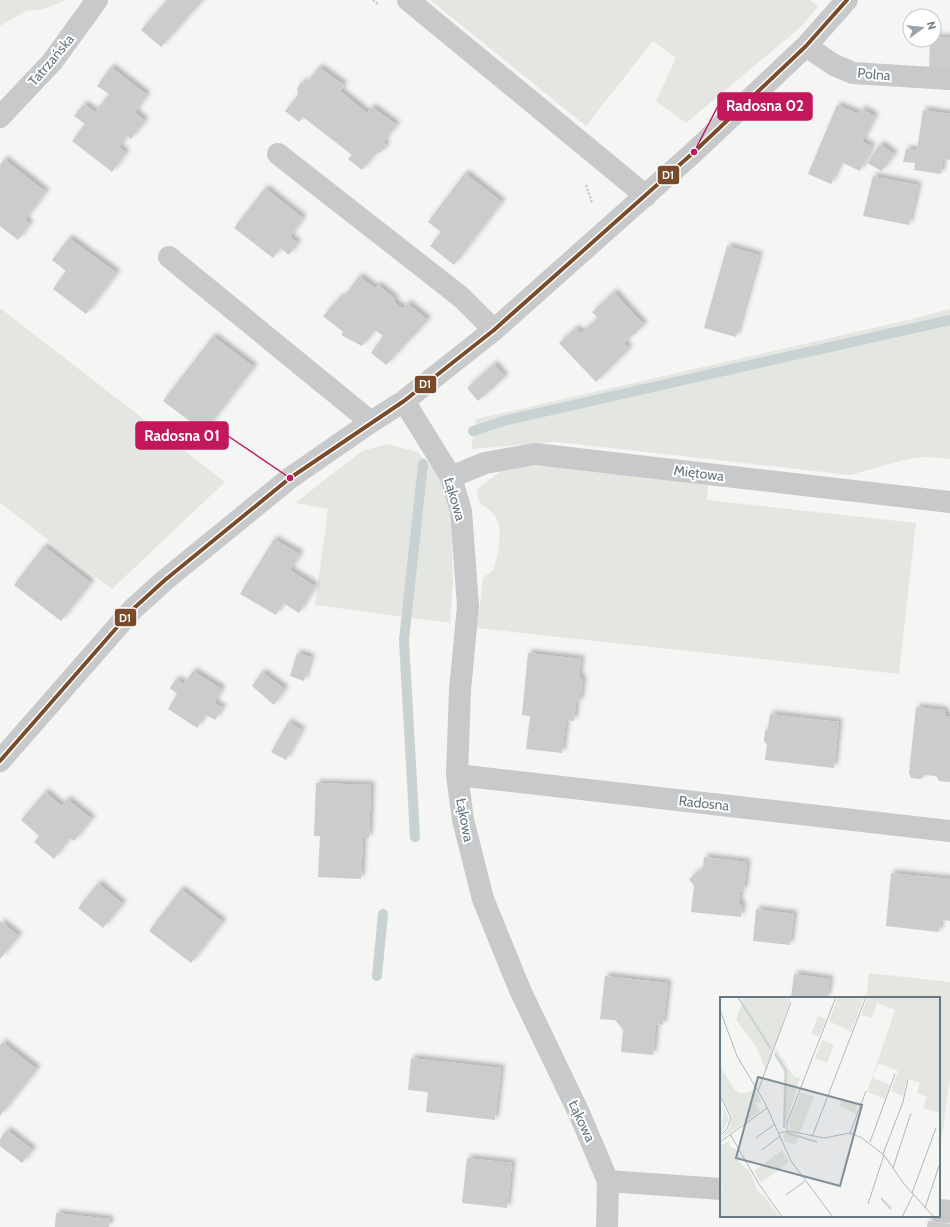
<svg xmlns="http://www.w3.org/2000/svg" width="950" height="1227" font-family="Cabin,sans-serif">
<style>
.green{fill:#e4e7e1}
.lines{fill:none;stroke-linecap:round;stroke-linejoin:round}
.stream{stroke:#c8d2d3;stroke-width:10}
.building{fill:#cbcdcd;filter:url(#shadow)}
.path{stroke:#c5c7c8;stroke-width:2.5;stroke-dasharray:2 2;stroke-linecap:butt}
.minor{stroke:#c7c9ca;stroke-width:22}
.bus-1-casing{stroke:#fff;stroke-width:7}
.bus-1{stroke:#7a4b2a;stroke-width:4}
.labels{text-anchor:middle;stroke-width:4;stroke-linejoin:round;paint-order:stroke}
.street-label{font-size:14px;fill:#667983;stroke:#fff}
.inset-river{fill:none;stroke:#c8d2d3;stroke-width:2}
.inset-road{fill:none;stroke:#afb8bd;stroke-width:1}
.view{fill:#7f8e97;fill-opacity:0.15;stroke:#7f8e97;stroke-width:2}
.inset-edge{fill:none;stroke:#667983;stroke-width:2}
.leader{fill:none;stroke:#c2185b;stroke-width:1.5}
.callout-dot{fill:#c2185b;stroke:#fff;stroke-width:1.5}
.callout{fill:#c2185b;stroke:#c2185b;stroke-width:1.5}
.callout-label{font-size:15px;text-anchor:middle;font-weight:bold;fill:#fff}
.line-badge{stroke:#fff;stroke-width:1.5}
.badge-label{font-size:11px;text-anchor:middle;font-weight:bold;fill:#fff}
</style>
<defs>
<filter id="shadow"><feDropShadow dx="3.5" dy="-3.5" stdDeviation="2" flood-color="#0004"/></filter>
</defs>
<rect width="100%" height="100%" fill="#f5f5f4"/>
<path class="green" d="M 0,0 L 67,0 L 43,9 L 26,11 L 0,26 Z
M 430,0 L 810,0 L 818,6 L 802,26 L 686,123 L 656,101 L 676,58 L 653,41 L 586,126 Z
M 0,308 L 225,482 L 112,589 L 0,503 Z
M 950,309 L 950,459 L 927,457 L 908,459 L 850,475 L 557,442 L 471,449 L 476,419 L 904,321 Z
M 388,444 L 417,452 L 440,475 L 451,515 L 453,583 L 450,623 L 315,605 L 328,509 L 295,503 L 362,451 Z
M 533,466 L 562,466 L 708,485 L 707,500 L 916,523 L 899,674 L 477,628 L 483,578 L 494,569 C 497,556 504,528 495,516 C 487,505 474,506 478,488 L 504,469 Z
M 869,973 L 950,982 L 950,1079 L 939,1157 L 939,998 L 866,998 Z"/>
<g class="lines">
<path class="stream" d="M 473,431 L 507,420 L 950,320
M 415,837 L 404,640 L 423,464
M 377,976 L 383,914"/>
</g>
<path class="building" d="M 167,0 L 203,0 L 161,47 L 141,30 Z
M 934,37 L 950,38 L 950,68 L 929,67 L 930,40 L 934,40 Z
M 111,67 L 147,95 L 135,112 L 145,121 L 131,139 L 127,136 L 119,147 L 126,153 L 112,172 L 72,141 L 85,124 L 74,116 L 84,104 L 95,112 L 109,94 L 97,86 Z
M 319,67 L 344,85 L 340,91 L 367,113 L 372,107 L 397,125 L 384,141 L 386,147 L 381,152 L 375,154 L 362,170 L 348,159 L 352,155 L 303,117 L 299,122 L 285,111 L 298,95 L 297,88 L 301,83 L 307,82 Z
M 837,105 L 859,114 L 862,109 L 875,116 L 862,142 L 872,146 L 860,171 L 841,162 L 831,184 L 808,174 Z
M 923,110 L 950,114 L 950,160 L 943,159 L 941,174 L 914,170 L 915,163 L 903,162 L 906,149 L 917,150 Z
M 880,144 L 894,154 L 882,171 L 867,163 Z
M 4,159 L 46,192 L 25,220 L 30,224 L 18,240 L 0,226 L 0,165 Z
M 465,173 L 502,202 L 454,265 L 430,246 L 441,232 L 428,222 Z
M 873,176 L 918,185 L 909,225 L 863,216 Z
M 265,188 L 303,218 L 290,237 L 298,243 L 289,255 L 280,248 L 273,258 L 234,228 Z
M 69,238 L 117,273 L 86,314 L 53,289 L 66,271 L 52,260 Z
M 727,246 L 759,255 L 736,337 L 704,328 Z
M 359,276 L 375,288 L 378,285 L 395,299 L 394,302 L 403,309 L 407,303 L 428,320 L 386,365 L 371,353 L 383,336 L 375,330 L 362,346 L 341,335 L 343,332 L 323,316 L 340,297 L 343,298 Z
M 614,292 L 644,325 L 624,343 L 629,349 L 596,382 L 559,343 L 576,328 L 581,333 L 598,318 L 592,312 Z
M 213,336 L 254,367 L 204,432 L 163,401 Z
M 494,364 L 505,377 L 478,401 L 467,388 Z
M 274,539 L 300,554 L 290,570 L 315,586 L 299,613 L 283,603 L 276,615 L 240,594 Z
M 44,546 L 91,583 L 61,621 L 14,585 Z
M 297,653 L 311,657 L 304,681 L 290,676 Z
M 528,653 L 581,659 L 579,676 L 583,680 L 580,701 L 576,703 L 574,721 L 566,720 L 562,753 L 526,749 L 530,716 L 522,715 Z
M 193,671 L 222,689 L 214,703 L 223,708 L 215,720 L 206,715 L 197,728 L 168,709 L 177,694 L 170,688 L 176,679 L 184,684 Z
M 262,672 L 285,689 L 274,705 L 252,686 Z
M 916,707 L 944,710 L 946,716 L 950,716 L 950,782 L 939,781 L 936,776 L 925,775 L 921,779 L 911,778 L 909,773 Z
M 770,714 L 839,722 L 834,768 L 765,760 L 767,745 L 764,741 L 765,731 L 768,728 Z
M 288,722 L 302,730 L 286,760 L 271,752 Z
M 316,783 L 371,785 L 369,838 L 363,838 L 361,879 L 318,877 L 320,836 L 314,836 Z
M 45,792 L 62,806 L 67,799 L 92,819 L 74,841 L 70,838 L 54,859 L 34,842 L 39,836 L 21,820 Z
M 704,857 L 747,862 L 744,890 L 740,892 L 739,904 L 742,904 L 741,917 L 691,912 L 694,886 L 689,879 L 703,868 Z
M 891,873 L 950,879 L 950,921 L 941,920 L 939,932 L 886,926 Z
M 98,883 L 123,904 L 103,928 L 78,908 Z
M 181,889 L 223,922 L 191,963 L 149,931 Z
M 756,909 L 794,914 L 790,945 L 753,941 Z
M 0,921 L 19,936 L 0,959 Z
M 794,974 L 830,979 L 827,998 L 791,998 Z
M 605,976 L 668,983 L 663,1025 L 656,1024 L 653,1055 L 621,1052 L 623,1030 L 615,1020 L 600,1019 Z
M 2,1042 L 37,1069 L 0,1116 L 0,1045 Z
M 411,1058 L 501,1068 L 495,1120 L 426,1112 L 428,1092 L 408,1090 Z
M 7,1130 L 33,1150 L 22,1163 L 0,1146 L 0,1139 Z
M 467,1158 L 512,1163 L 507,1208 L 462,1203 Z
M 56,1213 L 110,1219 L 109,1227 L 55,1227 Z
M 928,1221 L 950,1224 L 950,1227 L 927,1227 Z"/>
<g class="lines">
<path class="path" d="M 373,0 L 379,5
M 586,185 L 592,203"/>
<path class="minor" d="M 408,0 L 646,196
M 806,46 L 834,65 L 853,73 L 950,79
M 0,117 L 52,62 L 97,0
M 278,154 L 461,297 L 494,330
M 169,257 L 371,422
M 404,401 L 451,477 L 461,511 L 468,606 L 460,690 L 457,775 L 463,820 L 483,899 L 520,990 L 579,1113 L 608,1181 L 607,1227
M 451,477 L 485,463 L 535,454 L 950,502
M 0,761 L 133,609 L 165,580 L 290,478 L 371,422 L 404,401 L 494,330 L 694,152 L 806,46 L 847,0
M 457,775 L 950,831
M 608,1181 L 721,1189
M 939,1210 L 950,1211"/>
<defs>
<path id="bus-1" d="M 0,761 L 133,609 L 165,580 L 290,478 L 404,401 L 494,330 L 694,152 L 806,46 L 847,0"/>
</defs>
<use href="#bus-1" class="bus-1-casing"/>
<use href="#bus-1" class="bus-1"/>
</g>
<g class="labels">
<g class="street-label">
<text transform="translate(51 60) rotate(-50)" y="5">Tatrzańska</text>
<text transform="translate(874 74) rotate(5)" y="5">Polna</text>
<text transform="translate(699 473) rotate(7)" y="5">Miętowa</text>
<text transform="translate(455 499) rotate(74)" y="5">Łąkowa</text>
<text transform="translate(704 803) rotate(6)" y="5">Radosna</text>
<text transform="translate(465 820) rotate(79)" y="5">Łąkowa</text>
<text transform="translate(582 1121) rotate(65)" y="5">Łąkowa</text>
</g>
</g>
<g transform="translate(720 997)">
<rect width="220" height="220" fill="#f5f5f4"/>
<path d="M 24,0 L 71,0 L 46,75 L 36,49 L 16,23 ZM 118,0 L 144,0 L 131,35 L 109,24 ZM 148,0 L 220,0 L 220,116 L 203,111 L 207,100 L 197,96 L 200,86 L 187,81 L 183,99 L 171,94 L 178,74 L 158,66 L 153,81 L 170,88 L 165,102 L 147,95 L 175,13 L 157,6 L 152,21 L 141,18 ZM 98,19 L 106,22 L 99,40 L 91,37 ZM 102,43 L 114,48 L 107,66 L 95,61 ZM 56,51 L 74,80 L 80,81 L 65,131 L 63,130 L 64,75 L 54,58 ZM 0,69 L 15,93 L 20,96 L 27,96 L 35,92 L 42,106 L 35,106 L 40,114 L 0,143 L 10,130 L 12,120 L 0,96 ZM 81,95 L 94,100 L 80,135 L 69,132 L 69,124 ZM 122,102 L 137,108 L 136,117 L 119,109 ZM 3,108 L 9,122 L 0,138 L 4,111 ZM 67,134 L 79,137 L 75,148 L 67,145 L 66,147 L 63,138 ZM 9,144 L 10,150 L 16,152 L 19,165 L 30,174 L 38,195 L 44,199 L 60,220 L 0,220 L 0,196 L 3,192 L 0,190 L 0,149 ZM 62,153 L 69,165 L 41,186 L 34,174 Z" fill="#e4e7e1"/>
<path class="inset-river" d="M 18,0 L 51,52M 55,57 L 66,73 L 64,131M 67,136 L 97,145M 161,201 L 171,212"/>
<path class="inset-road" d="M 0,13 L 17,59 L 45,106 L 71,164 L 113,220M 38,94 L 71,5M 0,98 L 11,121 L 7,132 L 0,139M 67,134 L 67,126 L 116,0M 59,136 L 70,134 L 104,141 L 130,136 L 142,141 L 164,158 L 184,187 L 214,220M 130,136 L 146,94M 10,137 L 39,187 L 62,220M 92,140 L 146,0M 36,141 L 55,127M 0,145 L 47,111M 150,145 L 175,77M 42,153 L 60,139M 163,157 L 183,105 L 188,82M 173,171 L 191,116M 192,196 L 216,131M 66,198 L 85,184M 148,207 L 164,158M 205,211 L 220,166M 182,220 L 193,198"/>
<path class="view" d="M 38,80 L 142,108 L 120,189 L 16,161 Z"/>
<rect width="220" height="220" class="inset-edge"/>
</g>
<path class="leader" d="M694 152L718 106M290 478L228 436"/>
<g class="callout-dot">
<circle cx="694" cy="152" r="4"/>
<circle cx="290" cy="478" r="4"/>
</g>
<g class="callout">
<rect x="718" y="93" width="94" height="27" rx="4"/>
<rect x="136" y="422" width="92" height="27" rx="4"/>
</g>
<g class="callout-label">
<text x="765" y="111">Radosna 02</text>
<text x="182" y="441">Radosna 01</text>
</g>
<g class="line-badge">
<rect x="657" y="165" width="23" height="20" rx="4" fill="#7a4b2a"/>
<rect x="414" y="375" width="23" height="19" rx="4" fill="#7a4b2a"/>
<rect x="114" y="608" width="23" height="19" rx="4" fill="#7a4b2a"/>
</g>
<g class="badge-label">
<text x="668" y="179">D1</text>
<text x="425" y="388">D1</text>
<text x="125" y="622">D1</text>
</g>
<g transform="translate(922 28) rotate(75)"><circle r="19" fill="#ffffff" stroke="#c2c9cd"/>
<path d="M0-3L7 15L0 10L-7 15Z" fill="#98a4ab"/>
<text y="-6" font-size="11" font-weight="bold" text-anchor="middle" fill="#667983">N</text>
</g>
</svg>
